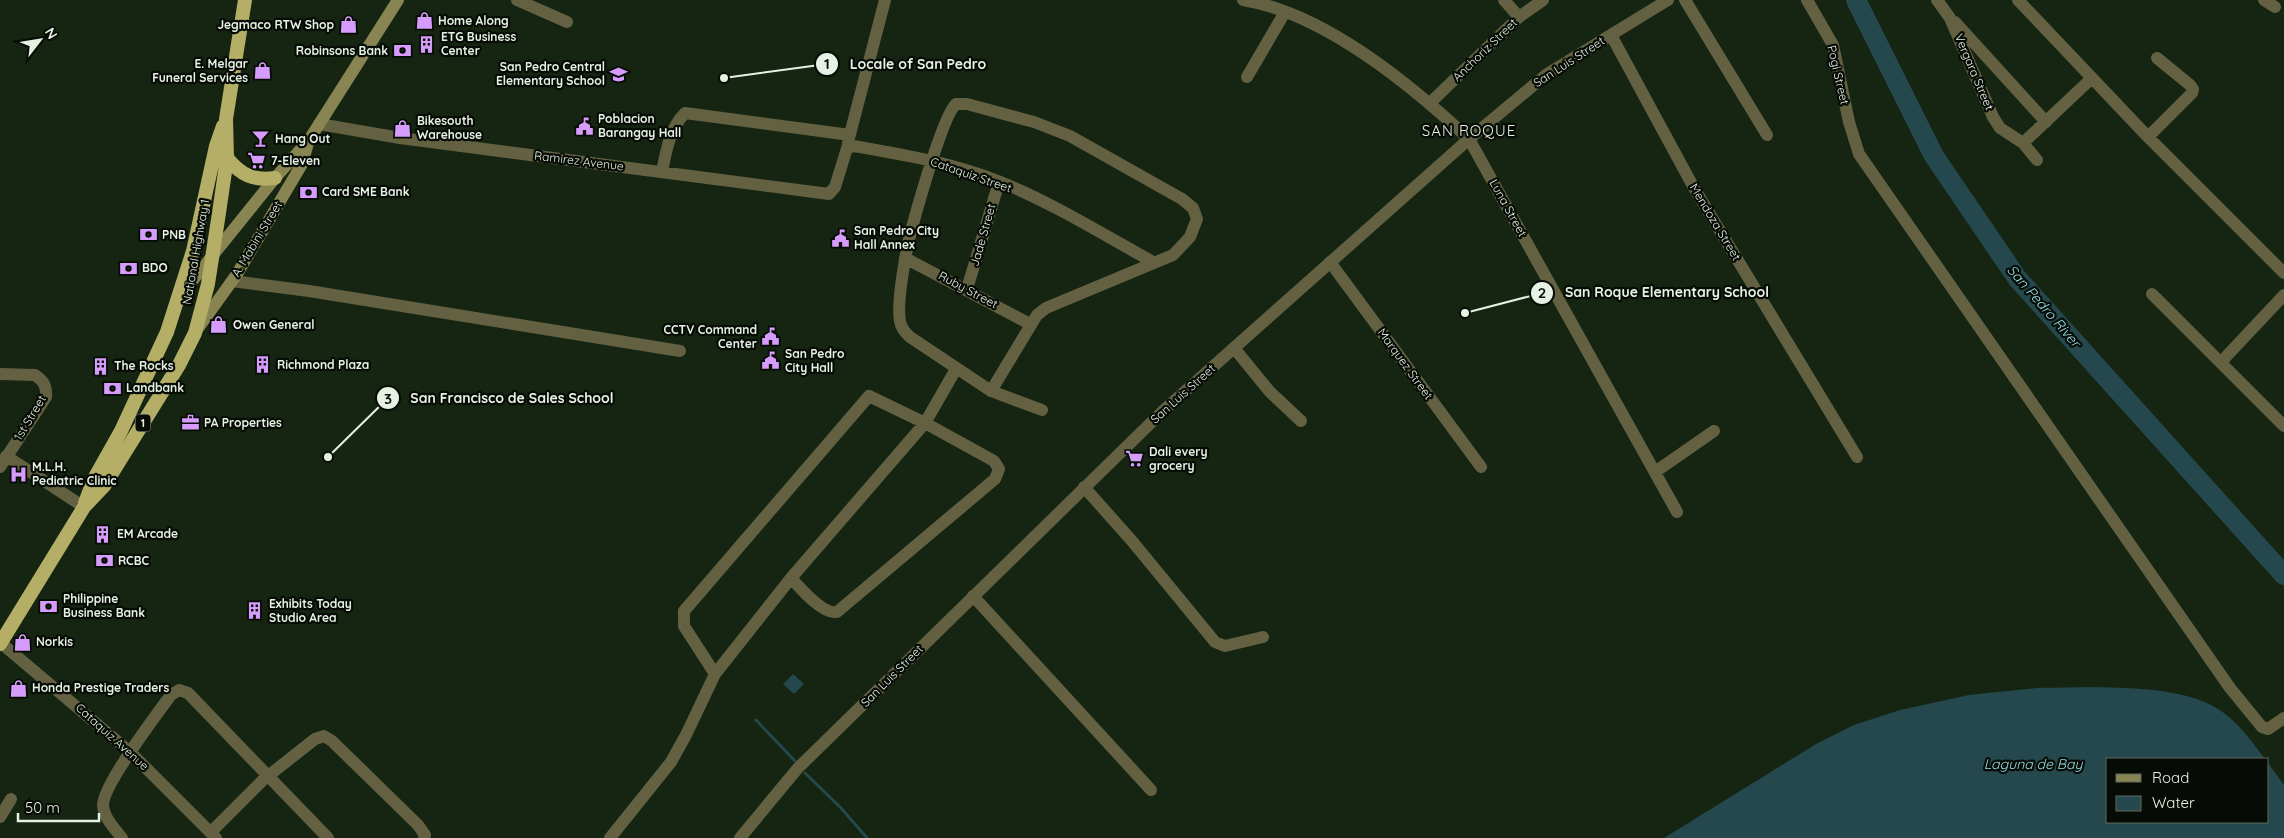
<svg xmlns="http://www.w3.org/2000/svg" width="2284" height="838" font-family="Quicksand,sans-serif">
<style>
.water{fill:#24484d}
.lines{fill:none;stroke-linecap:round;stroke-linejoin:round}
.stream{stroke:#24484d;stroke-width:3}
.river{stroke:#24484d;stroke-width:20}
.minor{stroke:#636142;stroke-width:12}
.tertiary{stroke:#636142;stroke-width:12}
.secondary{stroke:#898553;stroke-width:12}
.trunk{stroke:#b4ae66;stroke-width:14}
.labels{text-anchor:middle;stroke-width:4.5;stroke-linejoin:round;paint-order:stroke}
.shield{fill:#060c05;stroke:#a4aca1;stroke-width:1}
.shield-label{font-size:11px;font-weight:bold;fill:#e7f1e4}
.poi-label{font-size:12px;font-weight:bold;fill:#e7f1e4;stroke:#060c05;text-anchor:start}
.street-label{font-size:12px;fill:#e7f1e4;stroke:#060c05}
.water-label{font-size:14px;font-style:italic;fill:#95dce7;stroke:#060c05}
.quarter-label{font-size:15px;letter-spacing:1px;fill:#e7f1e4;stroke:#060c05}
.leader{fill:none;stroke:#e7f1e4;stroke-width:2}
.callout-dot{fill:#e7f1e4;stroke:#060c05;stroke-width:2}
.mark-label{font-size:15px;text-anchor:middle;font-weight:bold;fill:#111}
.callout-label{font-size:14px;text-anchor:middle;font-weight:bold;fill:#e7f1e4;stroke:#060c05;stroke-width:4.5;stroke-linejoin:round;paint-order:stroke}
</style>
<rect width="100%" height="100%" fill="#152511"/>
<path class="water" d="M 793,674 L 804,684 L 794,694 L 783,684 Z
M 2037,688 C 2088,688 2183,681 2224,713 C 2240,725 2254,744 2265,759 L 2108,759 L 2108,822 L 2268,822 L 2268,763 L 2284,785 L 2284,838 L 1664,838 L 1816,744 L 1854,725 L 1900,710 L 1969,695 Z"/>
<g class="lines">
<path class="stream" d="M 756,720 L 795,761
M 805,773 L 841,808 L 867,838"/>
<path class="river" d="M 1856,0 L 1934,156 L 2017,278 L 2284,575"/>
<path class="minor" d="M 517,0 L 567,22
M 1685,0 L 1767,135
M 1807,0 L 1833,45 L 1849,122 L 1859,154 L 2230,688 L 2262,727 L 2268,729 L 2284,718
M 1937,0 L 1950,18 L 1993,117 L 2000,128 L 2023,143 L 2037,160
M 2018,0 L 2148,137 L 2284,273
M 2264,0 L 2275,7
M 1955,22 L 2046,122
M 1611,35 L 1694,188 L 1857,457
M 1247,77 L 1285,12
M 319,124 L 400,138 L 829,194 L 835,187 L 848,145 C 899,154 950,162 998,181 C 1051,202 1104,235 1153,262
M 2148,137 L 2192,93 L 2193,89 L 2190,85 L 2157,58
M 1469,139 L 1677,512
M 848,142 L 885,0
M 2023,143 L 2092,78
M 662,172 C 666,151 670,128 685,113 L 850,135
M 905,258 L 1030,324
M 1330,262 L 1481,467
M 232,281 L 309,291 L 680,351
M 967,289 L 999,182
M 2152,294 L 2284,426
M 1234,348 L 1270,392 L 1301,421
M 2221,362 L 2284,295
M 0,374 L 35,375 C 44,381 47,387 46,397 L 0,467
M 991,391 L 1037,315 L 1046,308 L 1173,255 L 1190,237 L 1197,219 L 1193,208 L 1182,199 L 1070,136 L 1034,122 L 967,104 L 956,104 C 942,116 908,237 905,260 C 902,277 897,305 900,321 C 901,328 905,332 910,337 L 991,391 L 1042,410
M 6,456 L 84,507
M 1655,472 L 1714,431
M 1084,487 L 1132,541 L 1215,642 L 1225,646 L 1263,637
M 973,596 L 1151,790
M 715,674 L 684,626 L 684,611 L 869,396 L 925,423 L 994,461 L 999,469 L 995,479 L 837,612 C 823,615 800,588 791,578
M 0,817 L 11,799
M 211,832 L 263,780 L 315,739 L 324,736 L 332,741 L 418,825 L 425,835 L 424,838
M 122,838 C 114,828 104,818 103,805 C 103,785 157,714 171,695 L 179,690 L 188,693 L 328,838
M 610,838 L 671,762 L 686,735 L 715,674 L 791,578 L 925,423 L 956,369"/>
<path class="tertiary" d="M 1243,0 C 1324,13 1410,84 1469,139
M 1504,0 L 1519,17
M 1430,103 L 1519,17 L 1543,0
M 1,643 L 130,752 L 216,838
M 740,838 L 798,768 L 1163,411 L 1469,139 L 1547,74 L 1668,0"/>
<path class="secondary" d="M 180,296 L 275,178 L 309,140 L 398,0
M 196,331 L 237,274 L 302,164 L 308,143"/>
<path class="trunk" d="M 227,158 C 241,175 253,181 275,178
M 85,503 L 94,479 L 121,431 L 167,332 L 193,251 L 216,146 L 223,126
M 0,644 L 84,507 L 104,486 L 179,365 L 195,333 L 208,284 L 219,213 L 227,158 L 226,119 L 245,0"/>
</g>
<defs>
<symbol id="shop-bare" viewBox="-9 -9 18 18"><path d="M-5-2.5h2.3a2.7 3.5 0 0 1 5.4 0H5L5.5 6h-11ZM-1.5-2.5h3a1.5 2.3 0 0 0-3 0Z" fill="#d59cfb" stroke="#060c05" stroke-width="2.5" paint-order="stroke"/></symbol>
<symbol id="building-bare" viewBox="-9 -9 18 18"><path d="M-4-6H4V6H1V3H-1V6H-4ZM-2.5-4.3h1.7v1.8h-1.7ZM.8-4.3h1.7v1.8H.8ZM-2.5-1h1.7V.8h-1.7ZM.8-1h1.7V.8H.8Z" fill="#d59cfb" stroke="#060c05" stroke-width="2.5" paint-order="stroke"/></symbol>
<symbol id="bank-bare" viewBox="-9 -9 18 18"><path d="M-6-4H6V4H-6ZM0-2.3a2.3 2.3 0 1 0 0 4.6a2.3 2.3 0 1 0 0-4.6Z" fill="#d59cfb" stroke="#060c05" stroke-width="2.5" paint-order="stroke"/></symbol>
<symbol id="school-bare" viewBox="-9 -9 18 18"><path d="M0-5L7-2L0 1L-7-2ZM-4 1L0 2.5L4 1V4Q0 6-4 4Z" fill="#d59cfb" stroke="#060c05" stroke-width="2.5" paint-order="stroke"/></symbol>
<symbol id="civic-bare" viewBox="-9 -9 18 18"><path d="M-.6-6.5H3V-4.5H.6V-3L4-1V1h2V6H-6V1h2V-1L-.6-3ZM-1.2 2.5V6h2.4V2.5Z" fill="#d59cfb" stroke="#060c05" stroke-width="2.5" paint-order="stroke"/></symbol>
<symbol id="bar-bare" viewBox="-9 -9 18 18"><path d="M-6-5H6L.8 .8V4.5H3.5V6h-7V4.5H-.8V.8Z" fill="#d59cfb" stroke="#060c05" stroke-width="2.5" paint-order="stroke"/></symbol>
<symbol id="supermarket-bare" viewBox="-9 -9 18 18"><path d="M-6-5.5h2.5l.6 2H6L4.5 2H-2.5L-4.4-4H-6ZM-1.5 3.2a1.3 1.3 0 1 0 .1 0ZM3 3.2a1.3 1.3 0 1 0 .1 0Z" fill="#d59cfb" stroke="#060c05" stroke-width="2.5" paint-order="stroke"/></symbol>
<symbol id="office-bare" viewBox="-9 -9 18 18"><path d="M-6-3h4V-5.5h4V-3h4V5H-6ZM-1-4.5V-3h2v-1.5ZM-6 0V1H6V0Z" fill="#d59cfb" stroke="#060c05" stroke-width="2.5" paint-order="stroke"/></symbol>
<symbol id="hospital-bare" viewBox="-9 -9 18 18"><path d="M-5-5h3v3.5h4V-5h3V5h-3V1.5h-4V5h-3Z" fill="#d59cfb" stroke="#060c05" stroke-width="2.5" paint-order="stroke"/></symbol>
</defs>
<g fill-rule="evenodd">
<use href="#shop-bare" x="412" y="8" width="25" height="25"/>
<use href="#shop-bare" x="336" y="12" width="25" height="25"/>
<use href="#building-bare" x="414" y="32" width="25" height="25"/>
<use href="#bank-bare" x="390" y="38" width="25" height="25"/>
<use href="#shop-bare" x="250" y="58" width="25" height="25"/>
<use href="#school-bare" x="606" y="62" width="25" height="25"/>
<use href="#civic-bare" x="572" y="114" width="25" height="25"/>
<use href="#shop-bare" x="390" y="116" width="25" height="25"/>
<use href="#bar-bare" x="248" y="126" width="25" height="25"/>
<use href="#supermarket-bare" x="244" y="148" width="25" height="25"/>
<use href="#bank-bare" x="296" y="180" width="25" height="25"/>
<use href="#bank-bare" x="136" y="222" width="25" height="25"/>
<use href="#civic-bare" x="828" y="226" width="25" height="25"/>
<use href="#bank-bare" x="116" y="256" width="25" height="25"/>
<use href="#shop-bare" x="206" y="312" width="25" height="25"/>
<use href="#civic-bare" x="758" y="324" width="25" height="25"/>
<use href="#civic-bare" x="758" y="348" width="25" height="25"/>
<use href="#building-bare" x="250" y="352" width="25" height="25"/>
<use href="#building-bare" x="88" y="354" width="25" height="25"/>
<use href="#bank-bare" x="100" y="376" width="25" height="25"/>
<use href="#office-bare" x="178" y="410" width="25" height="25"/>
<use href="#supermarket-bare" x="1122" y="446" width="25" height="25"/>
<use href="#hospital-bare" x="6" y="462" width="25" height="25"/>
<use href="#building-bare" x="90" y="522" width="25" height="25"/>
<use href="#bank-bare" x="92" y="548" width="25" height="25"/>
<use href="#bank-bare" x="36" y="594" width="25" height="25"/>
<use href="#building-bare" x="242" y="598" width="25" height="25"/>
<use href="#shop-bare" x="10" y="630" width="25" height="25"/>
<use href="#shop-bare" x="6" y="676" width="25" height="25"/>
</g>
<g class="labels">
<rect class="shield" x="135.5" y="414.5" width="15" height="17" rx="4"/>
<g class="shield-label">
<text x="143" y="427">1</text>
</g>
<g class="poi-label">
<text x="438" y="25">Home Along</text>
<text x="334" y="29" text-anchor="end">Jegmaco RTW Shop</text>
<text x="441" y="41">ETG Business<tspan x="441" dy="14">Center</tspan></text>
<text x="388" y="55" text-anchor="end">Robinsons Bank</text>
<text x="248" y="68" text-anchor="end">E. Melgar<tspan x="248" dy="14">Funeral Services</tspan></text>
<text x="605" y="71" text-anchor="end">San Pedro Central<tspan x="605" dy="14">Elementary School</tspan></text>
<text x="598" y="123">Poblacion<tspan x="598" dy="14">Barangay Hall</tspan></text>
<text x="417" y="125">Bikesouth<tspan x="417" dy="14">Warehouse</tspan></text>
<text x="275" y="143">Hang Out</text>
<text x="271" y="165">7-Eleven</text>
<text x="322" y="196">Card SME Bank</text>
<text x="854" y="235">San Pedro City<tspan x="854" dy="14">Hall Annex</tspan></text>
<text x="162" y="239">PNB</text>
<text x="142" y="272">BDO</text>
<text x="233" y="329">Owen General</text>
<text x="757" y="334" text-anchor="end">CCTV Command<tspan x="757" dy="14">Center</tspan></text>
<text x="785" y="358">San Pedro<tspan x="785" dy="14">City Hall</tspan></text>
<text x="277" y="369">Richmond Plaza</text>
<text x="114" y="370">The Rocks</text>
<text x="126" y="392">Landbank</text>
<text x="204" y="427">PA Properties</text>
<text x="1149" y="456">Dali every<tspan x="1149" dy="14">grocery</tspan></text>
<text x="32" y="471">M.L.H.<tspan x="32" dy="14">Pediatric Clinic</tspan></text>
<text x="117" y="538">EM Arcade</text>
<text x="118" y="565">RCBC</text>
<text x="63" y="603">Philippine<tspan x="63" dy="14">Business Bank</tspan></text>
<text x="269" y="608">Exhibits Today<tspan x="269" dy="14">Studio Area</tspan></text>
<text x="36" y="646">Norkis</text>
<text x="32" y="692">Honda Prestige Traders</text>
</g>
<g class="street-label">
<text transform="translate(1485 50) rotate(-44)" y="4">Anchoriz Street</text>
<text transform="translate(1569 62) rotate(-33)" y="4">San Luis Street</text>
<text transform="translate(1974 72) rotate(67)" y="4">Vergara Street</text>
<text transform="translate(1838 75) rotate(77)" y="4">Pogi Street</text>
<text transform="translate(579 161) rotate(7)" y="4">Ramirez Avenue</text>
<text transform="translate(971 175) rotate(19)" y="4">Cataquiz Street</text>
<text transform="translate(1508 208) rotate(61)" y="4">Luna Street</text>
<text transform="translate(1715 222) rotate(59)" y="4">Mendoza Street</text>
<text transform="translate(983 235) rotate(-74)" y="4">Jade Street</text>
<text transform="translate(257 239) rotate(-59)" y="4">A. Mabini Street</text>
<text transform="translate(196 252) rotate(-80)" y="4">National Highway 1</text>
<text transform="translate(968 290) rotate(28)" y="4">Ruby Street</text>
<text transform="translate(1405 364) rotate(54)" y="4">Marquez Street</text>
<text transform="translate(1183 394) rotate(-42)" y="4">San Luis Street</text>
<text transform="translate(30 418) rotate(-59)" y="4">1st Street</text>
<text transform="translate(892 676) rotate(-45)" y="4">San Luis Street</text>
<text transform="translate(112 737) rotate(42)" y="4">Cataquiz Avenue</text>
</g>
<g class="water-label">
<text transform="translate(2044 306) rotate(49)" y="5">San Pedro River</text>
<text x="2033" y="769">Laguna de Bay</text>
</g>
<g class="quarter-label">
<text x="1469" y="136">SAN ROQUE</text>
</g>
</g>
<path class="leader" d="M724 78L827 64M1465 313L1542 293M328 457L388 398"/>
<g class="callout-dot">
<circle cx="724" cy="78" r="5"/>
<circle cx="1465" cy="313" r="5"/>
<circle cx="328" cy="457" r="5"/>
<circle cx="827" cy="64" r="12"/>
<circle cx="1542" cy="293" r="12"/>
<circle cx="388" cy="398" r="12"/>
</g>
<g class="mark-label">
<text x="827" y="69">1</text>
<text x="1542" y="298">2</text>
<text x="388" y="404">3</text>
</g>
<g class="callout-label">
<text x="918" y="69">Locale of San Pedro</text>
<text x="1667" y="297">San Roque Elementary School</text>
<text x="512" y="403">San Francisco de Sales School</text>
</g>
<rect x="2106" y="758" width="162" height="65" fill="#060c05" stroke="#60685e"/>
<rect x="2116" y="774" width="25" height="8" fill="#898553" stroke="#60685e"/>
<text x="2152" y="783" font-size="15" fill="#e7f1e4">Road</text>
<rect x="2116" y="796" width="25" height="15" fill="#24484d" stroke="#60685e"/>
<text x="2152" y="808" font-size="15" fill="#e7f1e4">Water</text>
<g transform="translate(40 40) rotate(59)" stroke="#060c05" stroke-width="4" paint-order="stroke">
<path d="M0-4L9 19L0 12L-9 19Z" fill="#e7f1e4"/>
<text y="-8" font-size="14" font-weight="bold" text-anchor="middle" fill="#e7f1e4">N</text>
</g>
<path d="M18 813v8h81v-8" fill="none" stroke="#e7f1e4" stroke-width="2.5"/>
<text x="25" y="813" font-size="15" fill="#e7f1e4" stroke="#060c05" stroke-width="4" paint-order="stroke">50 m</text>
</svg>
